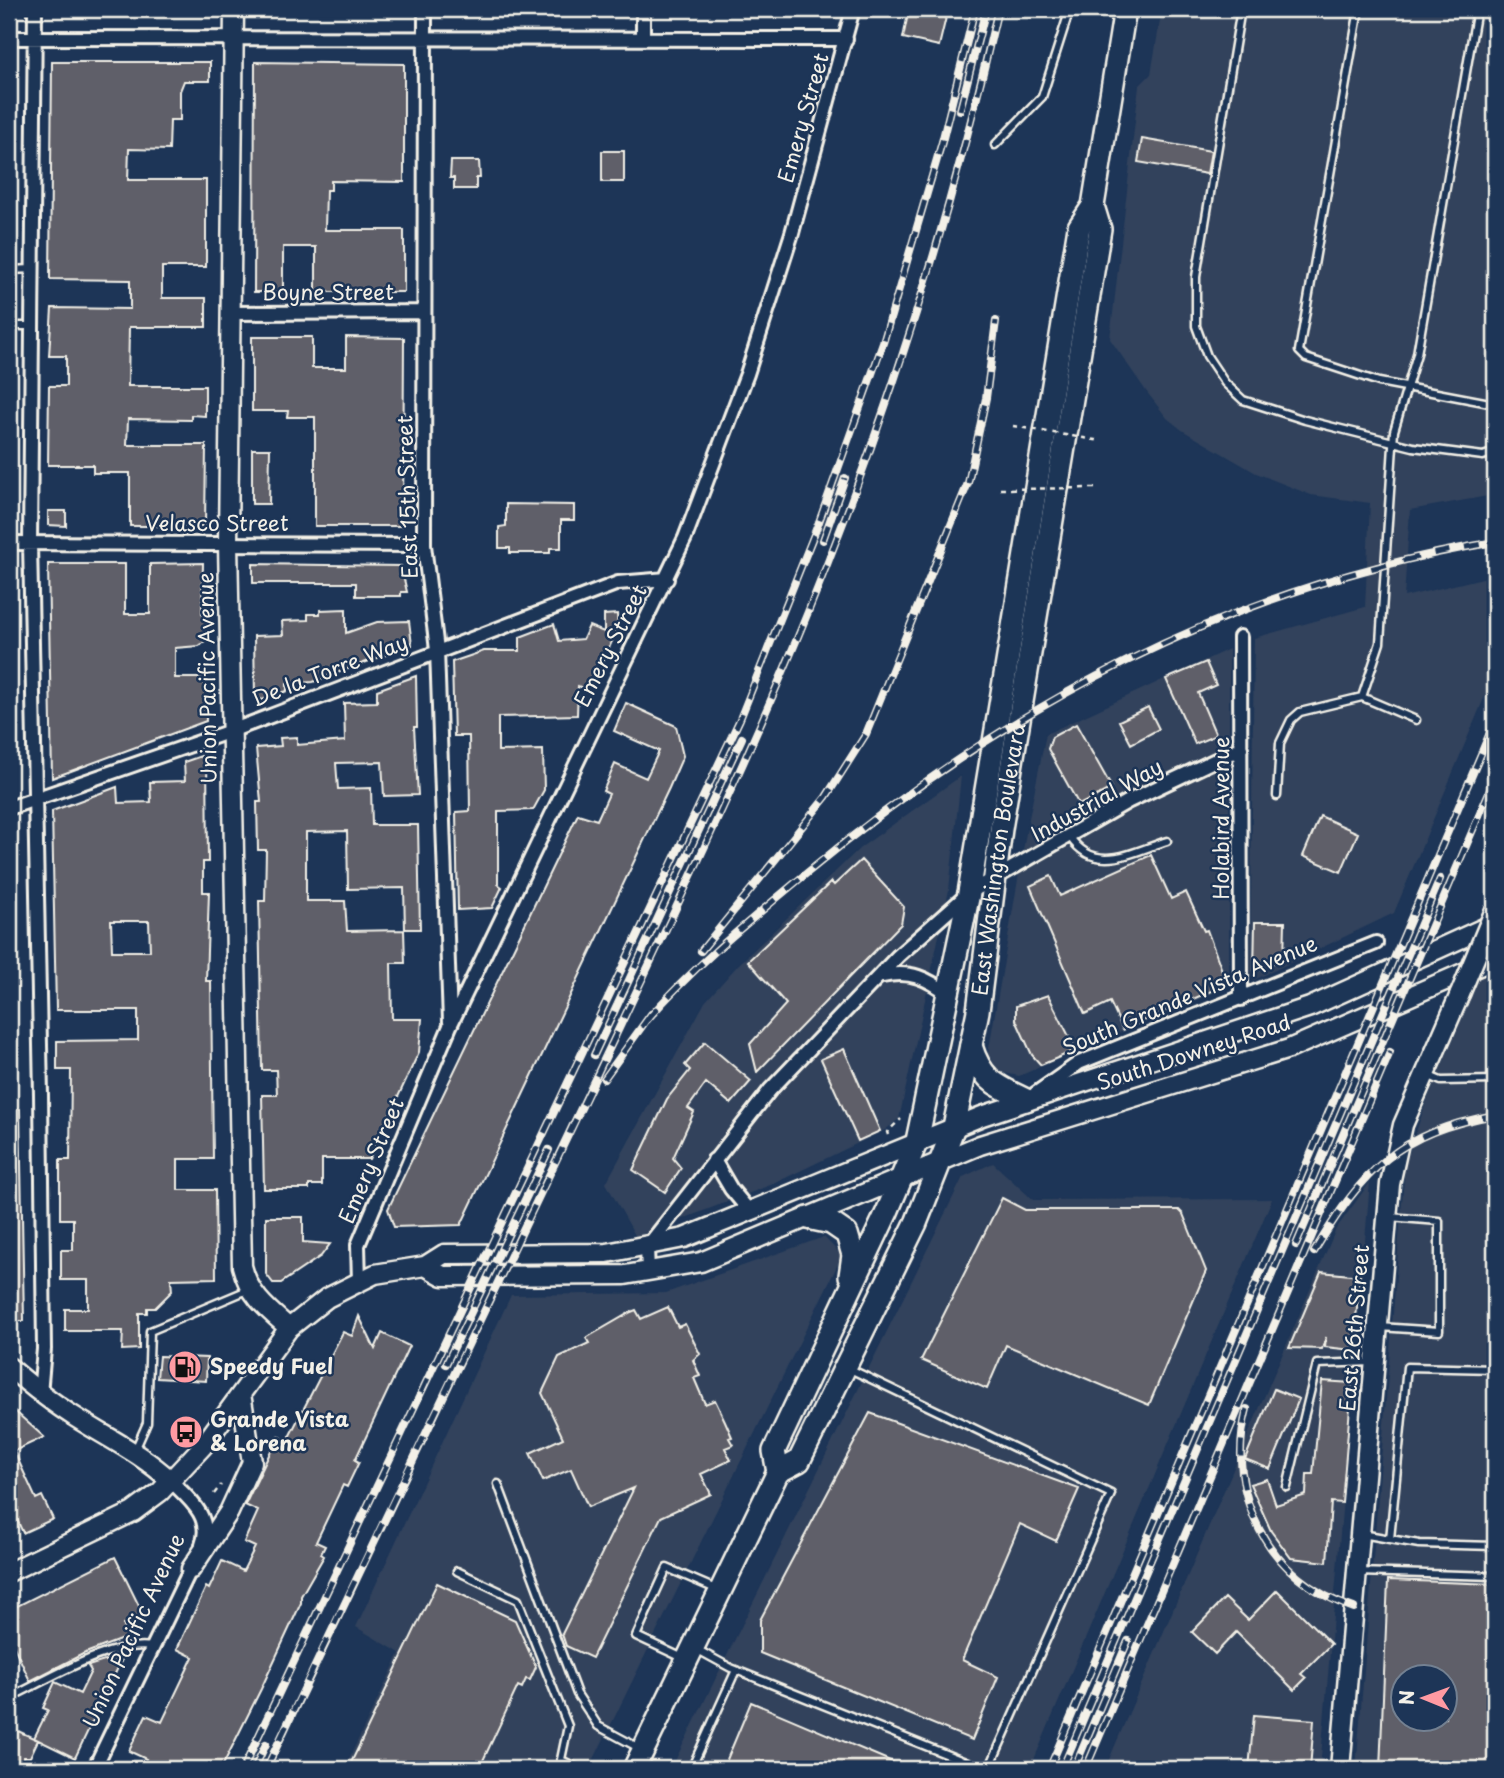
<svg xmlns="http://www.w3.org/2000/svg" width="1504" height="1778" font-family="'Playpen Sans',sans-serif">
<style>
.built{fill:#31425c;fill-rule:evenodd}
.building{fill:#5f5f69;stroke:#f4f1e8;stroke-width:2;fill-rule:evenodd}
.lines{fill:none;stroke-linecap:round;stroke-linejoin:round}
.lane-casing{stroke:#f4f1e8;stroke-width:11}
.street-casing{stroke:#f4f1e8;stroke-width:18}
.secondary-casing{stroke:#f4f1e8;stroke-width:23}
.primary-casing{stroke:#f4f1e8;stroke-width:26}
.path{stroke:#f4f1e8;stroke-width:2.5;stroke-dasharray:5 5;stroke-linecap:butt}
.lane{stroke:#1d3557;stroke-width:6}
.street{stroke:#1d3557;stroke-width:12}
.secondary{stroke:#1d3557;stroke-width:18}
.primary{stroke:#1d3557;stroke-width:21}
.rail-casing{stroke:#f4f1e8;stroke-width:8}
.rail{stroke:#1d3557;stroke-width:5;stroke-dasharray:16;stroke-linecap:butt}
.secondary-bridge-casing{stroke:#f4f1e8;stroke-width:23;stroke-linecap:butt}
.path-bridge{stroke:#f4f1e8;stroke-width:2.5;stroke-dasharray:5 5;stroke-linecap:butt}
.secondary-bridge{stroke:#1d3557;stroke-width:18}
.labels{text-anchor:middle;stroke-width:5;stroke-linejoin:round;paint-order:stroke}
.street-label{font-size:21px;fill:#f4f1e8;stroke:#1d3557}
.poi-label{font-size:21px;font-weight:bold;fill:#f4f1e8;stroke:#1d3557;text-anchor:start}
</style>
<rect width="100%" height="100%" fill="#1d3557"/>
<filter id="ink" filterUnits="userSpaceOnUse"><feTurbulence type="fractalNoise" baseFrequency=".0143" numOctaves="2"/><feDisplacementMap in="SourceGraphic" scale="14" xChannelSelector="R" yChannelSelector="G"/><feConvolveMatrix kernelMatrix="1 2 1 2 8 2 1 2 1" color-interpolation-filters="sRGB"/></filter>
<g filter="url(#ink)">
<path class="built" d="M 1162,9 L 1495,9 L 1495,491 L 1488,496 L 1410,510 L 1404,597 L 1495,575 L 1495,672 L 1394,913 L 1254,980 L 1250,976 L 1254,638 L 1365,607 L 1370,503 L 1311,495 L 1256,473 L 1182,430 L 1167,418 L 1146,391 L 1110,339 L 1139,86 L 1151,74 Z
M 1229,649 L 1229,986 L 1019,1076 L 999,1072 L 988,1054 L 1026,833 L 1046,734 Z
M 961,776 L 949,890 L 899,1119 L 885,1130 L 773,1184 L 636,1237 L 606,1183 L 705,1002 L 738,965 L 860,848 Z
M 1495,941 L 1495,1769 L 1356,1769 L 1405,1165 L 1425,1105 ZM 1402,1676 L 1444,1676 L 1444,1718 L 1402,1718 Z
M 993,1163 L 1033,1200 L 1272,1199 L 1030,1769 L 671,1769 L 963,1177 Z
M 1370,1182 L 1320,1769 L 1105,1769 L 1336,1229 Z
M 824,1237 L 842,1256 L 589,1769 L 344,1769 L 400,1653 L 356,1627 L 511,1295 L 666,1293 Z"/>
<path class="building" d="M 909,9 L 948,9 L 939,46 L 903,38 Z
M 52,62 L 210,62 L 210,81 L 184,81 L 180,91 L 180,120 L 170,120 L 169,150 L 129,149 L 128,180 L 206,180 L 206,267 L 162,267 L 162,298 L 206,298 L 206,327 L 129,327 L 128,386 L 205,386 L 205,416 L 191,415 L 191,420 L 128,419 L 127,445 L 206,445 L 205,526 L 130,526 L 130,473 L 93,473 L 93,465 L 48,465 L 49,386 L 66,386 L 66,356 L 49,356 L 52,308 L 130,309 L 130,280 L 50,279 Z
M 255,62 L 404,64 L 404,182 L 331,181 L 331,190 L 326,190 L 325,230 L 404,230 L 404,292 L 316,292 L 316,247 L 283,247 L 283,292 L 254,292 Z
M 1142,139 L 1211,151 L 1207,174 L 1138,162 Z
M 602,151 L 624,151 L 624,182 L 602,182 Z
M 451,161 L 479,161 L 480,178 L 476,178 L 476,189 L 454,189 L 454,178 L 450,178 Z
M 252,337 L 312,337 L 312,368 L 346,368 L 346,337 L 404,338 L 403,526 L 315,526 L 315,417 L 287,417 L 288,411 L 252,411 Z
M 252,449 L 270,449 L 269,504 L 252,504 Z
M 506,504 L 574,505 L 574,520 L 561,520 L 561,548 L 550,548 L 550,553 L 510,553 L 510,548 L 499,548 L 499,527 L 506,526 Z
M 48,511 L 66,511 L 66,526 L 48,525 Z
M 203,563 L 202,614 L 207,617 L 206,641 L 199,646 L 175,648 L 175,678 L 205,678 L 206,721 L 52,778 L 48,564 L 125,564 L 125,614 L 150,614 L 150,564 Z
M 253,564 L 401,566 L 407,592 L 401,592 L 401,596 L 356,596 L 356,583 L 253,583 Z
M 346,609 L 346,633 L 377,622 L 409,621 L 412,645 L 313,682 L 287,684 L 287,691 L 262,700 L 255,697 L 254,636 L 283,635 L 282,621 L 308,620 L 308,614 L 320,614 L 320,610 Z
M 617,614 L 618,628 L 590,690 L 578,686 L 577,715 L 498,717 L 498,751 L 543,750 L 544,790 L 533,810 L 498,811 L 498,884 L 502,887 L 492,908 L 458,910 L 456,812 L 470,811 L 469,736 L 454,736 L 452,662 L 484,651 L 520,651 L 520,637 L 554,624 L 559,641 L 583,639 L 589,626 L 604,632 L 604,615 Z
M 1206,662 L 1216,685 L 1198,693 L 1216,735 L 1195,744 L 1166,679 Z
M 416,676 L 417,727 L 414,727 L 418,795 L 384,796 L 382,762 L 336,763 L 338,789 L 371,788 L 372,825 L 418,825 L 420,929 L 405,929 L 404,888 L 348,889 L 347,831 L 306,832 L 306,901 L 345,901 L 347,931 L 404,930 L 405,963 L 391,963 L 392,1019 L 422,1019 L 419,1052 L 369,1159 L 322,1159 L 322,1185 L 309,1185 L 309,1189 L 264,1189 L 262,1095 L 277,1095 L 276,1070 L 262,1070 L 259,901 L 265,901 L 266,850 L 258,850 L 257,802 L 261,802 L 256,748 L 281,746 L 280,738 L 297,737 L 297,745 L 345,741 L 344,703 L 377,702 L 377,690 Z
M 626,703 L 676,726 L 683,756 L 669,788 L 461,1225 L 394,1227 L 388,1209 L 578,814 L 597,820 L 609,794 L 603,791 L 615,764 L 646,778 L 659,751 L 614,731 Z
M 1148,707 L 1159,729 L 1131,744 L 1119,721 Z
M 1076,724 L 1112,788 L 1079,805 L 1048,749 L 1052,737 Z
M 207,754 L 208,862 L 203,862 L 203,892 L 209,892 L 206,981 L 211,981 L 213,1159 L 178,1159 L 178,1190 L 215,1190 L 216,1278 L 171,1279 L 172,1291 L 155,1308 L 147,1308 L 147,1313 L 139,1313 L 139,1349 L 122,1350 L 123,1331 L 65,1331 L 65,1309 L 88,1309 L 88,1280 L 61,1280 L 61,1250 L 73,1250 L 73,1219 L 60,1219 L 60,1160 L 70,1160 L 71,1070 L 57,1070 L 57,1041 L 138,1040 L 138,1010 L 56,1010 L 52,811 L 117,787 L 118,803 L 151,802 L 150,782 L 185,781 L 184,762 ZM 111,921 L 149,921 L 150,951 L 112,951 Z
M 1320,816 L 1358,833 L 1341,872 L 1303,856 Z
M 1151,855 L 1171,899 L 1186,892 L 1204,931 L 1207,930 L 1227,984 L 1123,1030 L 1110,1002 L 1085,1014 L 1030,886 L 1051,876 L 1060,896 Z
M 861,860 L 904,907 L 901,924 L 757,1072 L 750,1044 L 786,1004 L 748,961 L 831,882 L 834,885 Z
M 1255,922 L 1285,922 L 1284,958 L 1254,972 Z
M 1048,995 L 1076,1050 L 1041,1065 L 1032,1055 L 1016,1020 L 1016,1006 Z
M 705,1042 L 751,1081 L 731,1104 L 706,1083 L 688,1108 L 694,1112 L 673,1158 L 681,1168 L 665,1192 L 633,1170 L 667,1099 L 690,1070 L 685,1065 Z
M 844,1049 L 880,1131 L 858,1141 L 821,1059 Z
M 9,1109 L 20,1109 L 24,1321 L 9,1321 Z
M 1002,1198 L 1025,1210 L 1179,1210 L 1183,1214 L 1206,1271 L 1149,1405 L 1006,1345 L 987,1389 L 921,1360 Z
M 266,1217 L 303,1217 L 303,1242 L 330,1244 L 321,1256 L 281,1283 L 273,1283 L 266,1274 Z
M 1321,1272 L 1360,1276 L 1353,1350 L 1325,1347 L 1326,1337 L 1322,1349 L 1289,1348 Z
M 668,1307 L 678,1327 L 685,1324 L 700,1354 L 693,1360 L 700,1376 L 694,1378 L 705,1404 L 715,1400 L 725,1421 L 732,1437 L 729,1438 L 733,1445 L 725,1448 L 731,1460 L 701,1474 L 711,1494 L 661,1517 L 592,1658 L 566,1646 L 562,1634 L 634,1488 L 588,1507 L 571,1469 L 543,1481 L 530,1453 L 563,1438 L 542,1393 L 559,1357 L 589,1343 L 586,1338 L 631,1312 L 636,1310 L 641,1319 Z
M 359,1316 L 375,1349 L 382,1333 L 409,1346 L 355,1460 L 359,1462 L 347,1487 L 343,1485 L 316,1542 L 325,1546 L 321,1554 L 324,1556 L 301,1596 L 301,1603 L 261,1689 L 221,1769 L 141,1769 L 146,1759 L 129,1751 L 146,1715 L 162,1722 L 193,1657 L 177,1649 L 206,1587 L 209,1589 L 222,1561 L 243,1571 L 255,1547 L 244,1542 L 258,1511 L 245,1505 L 278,1436 L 287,1441 L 343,1332 L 352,1336 Z
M 159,1356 L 207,1358 L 206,1381 L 157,1378 Z
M 1322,1381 L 1352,1383 L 1342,1503 L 1331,1502 L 1327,1562 L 1291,1558 L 1271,1531 L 1250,1484 L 1267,1479 L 1276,1505 L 1306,1495 L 1307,1474 L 1313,1474 Z
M 1274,1389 L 1299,1399 L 1270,1469 L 1245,1459 Z
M 9,1406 L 44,1437 L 14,1451 L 36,1499 L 42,1496 L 53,1519 L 23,1533 L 9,1502 Z
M 870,1413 L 1079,1489 L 1056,1541 L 1020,1524 L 962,1660 L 998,1677 L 972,1740 L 760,1653 L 760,1620 Z
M 115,1557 L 143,1614 L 123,1624 L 128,1637 L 83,1654 L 30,1681 L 9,1636 L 9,1610 Z
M 1388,1580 L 1495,1584 L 1495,1769 L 1380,1769 ZM 1403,1676 L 1445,1676 L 1445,1718 L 1403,1718 Z
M 437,1583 L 515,1620 L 536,1667 L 530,1680 L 526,1679 L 522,1688 L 518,1686 L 479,1769 L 348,1769 Z
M 1277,1590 L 1331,1644 L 1301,1674 L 1306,1678 L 1294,1690 L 1236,1632 L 1215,1654 L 1192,1632 L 1225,1598 L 1248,1620 Z
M 124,1655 L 75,1758 L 34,1738 L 48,1710 L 43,1708 L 55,1682 L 80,1694 L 91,1671 L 88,1666 Z
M 751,1702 L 909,1769 L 723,1769 Z
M 1254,1715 L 1314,1720 L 1310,1769 L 1249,1769 Z
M 9,1727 L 38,1740 L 30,1757 L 23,1757 L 23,1769 L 9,1769 Z"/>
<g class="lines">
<defs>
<path id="lane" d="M 1241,9 L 1196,277 L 1196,326 L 1207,356 L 1225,383 L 1243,400 L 1305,420 L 1413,447 L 1483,456 L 1495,452
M 1359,9 L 1299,351 L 1306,358 L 1379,382 L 1495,404
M 995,145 L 1042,97 L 1070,9
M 9,270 L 33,269
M 9,326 L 32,326
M 1362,697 L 1380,643 L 1394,431 L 1417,354 L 1477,9
M 1277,796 L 1280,743 L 1291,720 L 1300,712 L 1362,697 L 1416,720
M 1070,837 C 1095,875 1132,852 1167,841
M 1427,1075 L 1441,1081 L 1495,1080
M 1380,1327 L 1439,1331 L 1439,1221 L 1389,1217
M 848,1368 L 1111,1494 L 989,1769
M 135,1450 L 147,1423 L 150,1331 L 250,1289
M 498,1484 L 577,1694 L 598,1726 L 641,1749
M 1287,1487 L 1317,1364 L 1373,1362
M 1362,1534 L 1390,1539 L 1407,1367 L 1495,1369
M 1390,1539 L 1419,1544 L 1495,1546
M 457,1571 L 518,1600 L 568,1726 L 559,1769
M 1357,1572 L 1495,1576
M 698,1650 L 731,1668 L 983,1769
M 685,1659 L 636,1636 L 667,1568 L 718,1590
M 9,1698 C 48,1680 110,1640 152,1647
M 563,1761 L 580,1769
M 691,1769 L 736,1670"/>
<path id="street" d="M 35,9 L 30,543 L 41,1095 L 44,1349 L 40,1394
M 425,9 L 424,545 L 437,650 L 450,1022
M 9,38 L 846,39
M 643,38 L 643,9
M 232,313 L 424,312
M 9,543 L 424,545
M 1240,637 L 1241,999
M 9,808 L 231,731 L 618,583 L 667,579
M 882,976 C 911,970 927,978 950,995
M 1035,1094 L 1079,1063 L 1376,943
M 714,1160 L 731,1189 L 751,1213
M 648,1272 L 647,1247 L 770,1090 L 898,956 L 969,893 L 1129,801 L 1241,748
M 359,1281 L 358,1245 L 450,1026 L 685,538 L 747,374 L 792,233 L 853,9
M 171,1481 C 189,1499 213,1517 202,1545
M 94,1769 L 194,1562"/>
<path id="secondary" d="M 234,9 L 228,543 L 242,1266 C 249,1295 267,1309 289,1328
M 425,1266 L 443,1276 L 625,1275 L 701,1262 L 980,1145 L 1289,1049 L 1495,959
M 9,1367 C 30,1385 51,1402 75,1417 C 108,1438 142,1454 171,1481
M 191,1569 L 229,1512 L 252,1462 L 241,1394
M 9,1572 L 133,1512 L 160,1492 L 203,1446 L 289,1328 L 327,1298 L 375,1274 L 425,1266 L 444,1254 L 607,1253 L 684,1238 L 982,1116 L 1310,1007 L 1495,923
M 1340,1769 L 1390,1184 L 1403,1125 L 1460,994"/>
<g id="primary">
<path d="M 971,1046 C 982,1081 996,1085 1026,1100"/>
<path d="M 808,1218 L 831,1223 L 847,1234 L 853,1255 L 850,1276"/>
<path d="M 778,1472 L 774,1451 L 887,1212 L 917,1141 L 969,893 L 1079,227 L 1093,206 L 1125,9"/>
<path id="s1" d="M 634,1769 L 778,1472 L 799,1461 L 916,1223 L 954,1127 L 978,1011 L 1001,829 L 1100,229 L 1093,206"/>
</g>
</defs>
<use href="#lane" class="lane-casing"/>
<use href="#street" class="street-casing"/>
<use href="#secondary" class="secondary-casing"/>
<use href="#primary" class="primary-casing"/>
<path class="path" d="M 888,1135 L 887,1132 L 901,1119
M 214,1494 L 221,1485"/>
<use href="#lane" class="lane"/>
<use href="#street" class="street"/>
<use href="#secondary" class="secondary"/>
<use href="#primary" class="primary"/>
<defs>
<path id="rail" d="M 960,110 L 986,9
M 823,540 L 845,478
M 701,951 L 826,797 L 866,734 L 968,483 L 986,398 L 996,321
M 647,1020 C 694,966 747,923 802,877 C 1008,705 1229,586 1495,542
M 594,1055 L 742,738
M 604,1079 L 651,1014
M 1296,1245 L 1495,778
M 1314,1252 C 1363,1170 1398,1132 1495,1115
M 446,1364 L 549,1150
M 1247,1409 C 1224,1494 1268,1580 1354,1608
M 1089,1761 L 1390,1052
M 243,1769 L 740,719 L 819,522 L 883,343 L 942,142 L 975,9
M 254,1769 L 266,1744
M 266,1769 C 380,1526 498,1284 613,1041 C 691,876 771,712 836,541 C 903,369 957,189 998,9
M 1049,1769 L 1495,721
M 1062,1769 L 1440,879
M 1074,1769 L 1128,1641"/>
</defs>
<use href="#rail" class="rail-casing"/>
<use href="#rail" class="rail"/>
<defs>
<path id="secondary-bridge" d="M 1460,994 L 1495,910"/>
</defs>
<use href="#secondary-bridge" class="secondary-bridge-casing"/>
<path class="path-bridge" d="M 1013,426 L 1101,441
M 1000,489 L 1096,488"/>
<use href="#secondary-bridge" class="secondary-bridge"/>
</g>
</g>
<defs>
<symbol id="fuel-disc" viewBox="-11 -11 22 22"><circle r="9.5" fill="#ff9aa2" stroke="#1d3557"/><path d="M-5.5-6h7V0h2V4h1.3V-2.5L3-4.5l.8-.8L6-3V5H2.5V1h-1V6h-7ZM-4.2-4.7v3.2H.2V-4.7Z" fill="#111"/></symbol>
<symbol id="bus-disc" viewBox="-11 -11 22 22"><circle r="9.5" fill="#ff9aa2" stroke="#1d3557"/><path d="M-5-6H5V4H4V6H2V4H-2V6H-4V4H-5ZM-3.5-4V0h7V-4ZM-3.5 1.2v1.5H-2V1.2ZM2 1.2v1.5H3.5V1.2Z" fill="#111"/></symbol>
</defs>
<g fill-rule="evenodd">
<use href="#fuel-disc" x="166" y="1348" width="38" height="38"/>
<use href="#bus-disc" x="167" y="1413" width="38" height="38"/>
</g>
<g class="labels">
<g class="street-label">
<text transform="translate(804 118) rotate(-74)" y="7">Emery Street</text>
<text x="328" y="300">Boyne Street</text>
<text transform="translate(408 497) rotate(-92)" y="7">East 15th Street</text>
<text x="217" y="531">Velasco Street</text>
<text transform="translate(611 646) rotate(-63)" y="7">Emery Street</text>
<text transform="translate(330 671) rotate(-21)" y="7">De la Torre Way</text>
<text transform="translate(208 678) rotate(-91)" y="7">Union Pacific Avenue</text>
<text transform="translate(1097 801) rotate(-29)" y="7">Industrial Way</text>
<text transform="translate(1222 818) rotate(-90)" y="7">Holabird Avenue</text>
<text dy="7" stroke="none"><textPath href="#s1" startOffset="994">East Washington Boulevard</textPath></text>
<text transform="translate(1190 996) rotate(-23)" y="7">South Grande Vista Avenue</text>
<text transform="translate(1194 1053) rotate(-18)" y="7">South Downey Road</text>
<text transform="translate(372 1161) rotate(-67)" y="7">Emery Street</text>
<text transform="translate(1355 1328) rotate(-85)" y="7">East 26th Street</text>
<text transform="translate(134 1631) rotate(-65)" y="7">Union Pacific Avenue</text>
</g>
<g class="poi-label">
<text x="210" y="1374">Speedy Fuel</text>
<text x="210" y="1427">Grande Vista<tspan x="210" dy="24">&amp; Lorena</tspan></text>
</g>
</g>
<rect width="1504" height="1778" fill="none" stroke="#1d3557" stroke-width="35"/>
<rect x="18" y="18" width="1469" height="1743" fill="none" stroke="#f4f1e8" stroke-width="2.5" filter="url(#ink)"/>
<g transform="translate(1424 1698) rotate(271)"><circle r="33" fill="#1d3557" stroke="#738091" stroke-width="2"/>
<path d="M0-5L12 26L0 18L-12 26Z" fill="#ff9aa2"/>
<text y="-10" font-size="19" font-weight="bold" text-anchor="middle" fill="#f4f1e8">N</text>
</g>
</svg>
